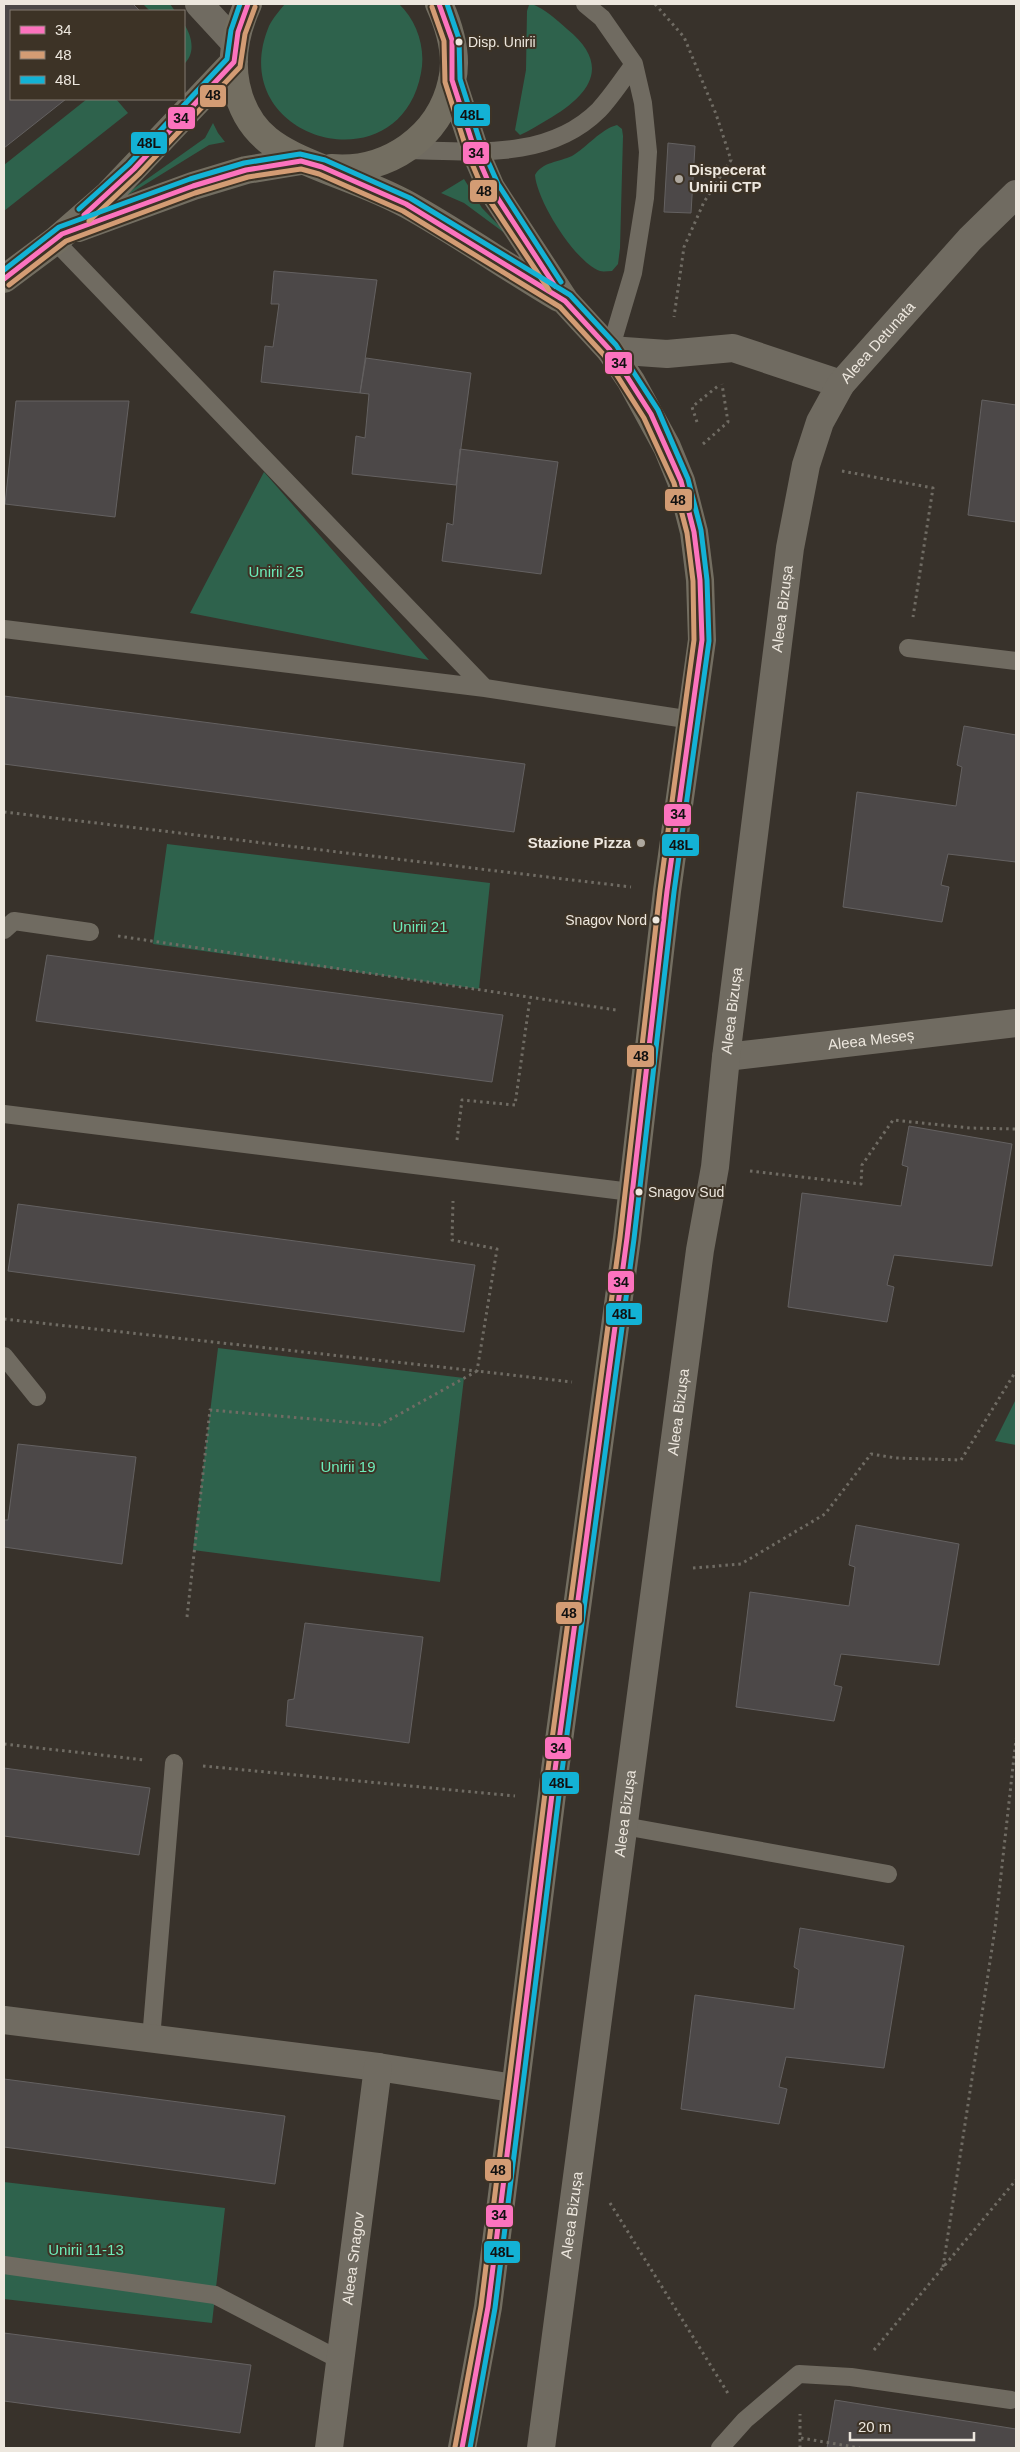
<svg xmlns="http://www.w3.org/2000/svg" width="1020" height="2452" font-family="Arial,sans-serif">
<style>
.green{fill:#2e624c}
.building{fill:#4c4848;stroke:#646161}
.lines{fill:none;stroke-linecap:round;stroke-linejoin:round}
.path{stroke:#706c64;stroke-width:3;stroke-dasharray:2.5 4;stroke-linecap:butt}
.service{stroke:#706b61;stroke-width:18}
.minor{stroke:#706b61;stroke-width:28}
.secondary{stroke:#736e61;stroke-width:28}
.bus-1-casing{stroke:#3d3326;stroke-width:9}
.bus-2-casing{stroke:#3d3326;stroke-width:9}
.bus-3-casing{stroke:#3d3326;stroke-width:9}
.bus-1{stroke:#fc73be;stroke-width:5}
.bus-2{stroke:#d39c74;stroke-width:5}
.bus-3{stroke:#13b2d5;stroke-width:5}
.bus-dot{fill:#ede7de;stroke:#3d3326;stroke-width:2}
.poi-dot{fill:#aea89f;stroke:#3d3326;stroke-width:2}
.labels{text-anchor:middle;stroke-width:4;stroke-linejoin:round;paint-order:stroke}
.bus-label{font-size:14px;fill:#ede7de;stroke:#3d3326;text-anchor:start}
.poi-label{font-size:15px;font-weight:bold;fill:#ede7de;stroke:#3d3326;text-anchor:start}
.street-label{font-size:15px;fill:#ede7de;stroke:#3d3326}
.park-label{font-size:15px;fill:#6dedba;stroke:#3d3326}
.line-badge{stroke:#3d3326;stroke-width:2}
.pale-badge-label{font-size:14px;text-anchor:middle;font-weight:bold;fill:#111}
</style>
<rect width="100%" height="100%" fill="#38322b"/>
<path class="green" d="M 143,4 L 170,4 L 175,11 L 150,11 Z
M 285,4 L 399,4 C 417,21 426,48 421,73 C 399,190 222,139 269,26 C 273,18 280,10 285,4 Z
M 532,4 C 545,9 557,20 567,29 C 613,66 589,96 547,120 C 538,125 529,131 520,135 L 515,130 L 526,70 L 527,11 L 529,5 Z
M 184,24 C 192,36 196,53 184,64 Z
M 87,99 L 116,99 L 128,113 L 4,211 L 4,165 Z
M 213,123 L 218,133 L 225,142 L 209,145 L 102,211 L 205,138 Z
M 617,125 L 622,129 L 623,136 L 620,248 L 618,264 L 612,271 C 608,271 603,272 600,271 C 575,262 537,201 535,175 C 542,162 559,162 572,156 C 587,147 601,129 617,125 Z
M 464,179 L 482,208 L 510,237 L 464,203 L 441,193 Z
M 264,472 L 429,660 L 190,613 Z
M 167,844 L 490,883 L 479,989 L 153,944 Z
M 218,1348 L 464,1378 L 440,1582 L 193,1550 Z
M 1016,1399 L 1016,1445 L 995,1441 Z
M 4,2182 L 225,2208 L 212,2323 L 4,2299 Z"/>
<path class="building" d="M 4,4 L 133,4 L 140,11 L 11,11 L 11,99 L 66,99 L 4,148 Z
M 668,143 L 695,146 L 691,213 L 664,212 Z
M 274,271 L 377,280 L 360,393 L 261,382 L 265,346 L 273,347 L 279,304 L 271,304 Z
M 366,358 L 471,373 L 456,485 L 352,474 L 356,436 L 365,438 L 369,394 L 360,393 Z
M 982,400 L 1016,405 L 1016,522 L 968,515 Z
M 16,401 L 129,401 L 115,517 L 5,504 Z
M 460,449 L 558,462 L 541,574 L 442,561 L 447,523 L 453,525 Z
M 4,696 L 525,764 L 514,832 L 4,764 Z
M 964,726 L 1016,735 L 1016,862 L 948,854 L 941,885 L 949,887 L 942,922 L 843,907 L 857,792 L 956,806 L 962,767 L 957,765 Z
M 47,955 L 503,1015 L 492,1082 L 36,1021 Z
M 909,1126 L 1012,1144 L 992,1266 L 894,1255 L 887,1285 L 894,1287 L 887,1322 L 788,1307 L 802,1193 L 901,1206 L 908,1167 L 902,1165 Z
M 18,1204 L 475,1265 L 464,1332 L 8,1271 Z
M 18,1444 L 136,1457 L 122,1564 L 4,1547 L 4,1520 L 8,1520 Z
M 856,1525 L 959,1544 L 939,1665 L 841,1654 L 834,1685 L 842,1687 L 834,1721 L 736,1707 L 750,1592 L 849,1606 L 855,1567 L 849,1565 Z
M 305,1623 L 423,1637 L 409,1743 L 286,1726 L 288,1700 L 294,1699 Z
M 4,1768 L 150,1788 L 139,1855 L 4,1836 Z
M 800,1928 L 904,1946 L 884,2068 L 786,2057 L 779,2087 L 787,2089 L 779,2124 L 681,2109 L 695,1995 L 794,2009 L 799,1970 L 794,1967 Z
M 4,2079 L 285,2116 L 275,2184 L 4,2147 Z
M 4,2333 L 251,2365 L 240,2433 L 4,2401 Z
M 835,2400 L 1016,2429 L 1016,2448 L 827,2448 Z"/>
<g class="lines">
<path class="path" d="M 655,4 L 684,37 L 716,114 L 731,160 L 704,202 L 684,247 L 674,317
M 697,422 L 692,407 L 718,386
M 703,444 L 728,422 L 722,384
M 842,471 L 933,488 L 913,617
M 4,812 L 631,887
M 118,936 L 616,1010
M 457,1140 L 462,1100 L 515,1105 L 530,998
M 750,1171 L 861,1184 L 862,1165 L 893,1120 L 970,1128 L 1016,1129
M 4,1319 L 477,1371 L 497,1249 L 452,1240 L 453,1201
M 693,1568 L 741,1564 L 825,1514 L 871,1454 L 896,1458 L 961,1460 L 1016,1371
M 187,1617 L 210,1410 L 380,1425 L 477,1371 L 572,1382
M 4,1744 L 145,1760
M 203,1766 L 515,1796
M 610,2203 L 729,2395
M 943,2267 L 995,1929 L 1016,1739
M 874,2350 L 1016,2180
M 801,2438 L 860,2448
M 800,2448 L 800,2414"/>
<path class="service" d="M 585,4 L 602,18 L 634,64 L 643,103 L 648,152 L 645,198 L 633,273 L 610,350
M 406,150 C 473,151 548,161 599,110 C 612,96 623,79 634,64
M 55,241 L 485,688
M 4,629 L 485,688 L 692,720
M 908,648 L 1016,661
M 4,930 L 14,921 L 90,932
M 4,1114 L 631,1192
M 4,1356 L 37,1397
M 624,1826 L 888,1874
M 151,2039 L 174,1763
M 4,2265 L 215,2295 L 340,2360
M 720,2448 L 745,2420 L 799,2374 L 851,2377 L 1011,2400"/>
<g class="minor">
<path d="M 199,4 L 235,43"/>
<path d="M 610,350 L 667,354 L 733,348 L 841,384"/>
<path id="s1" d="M 726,1057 L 1016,1023"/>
<path d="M 4,2020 L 378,2067 L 513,2088"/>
<path id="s2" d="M 329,2448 L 378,2067"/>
<path id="s3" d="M 541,2448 L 700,1250 L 715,1167 L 726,1057 L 790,548 L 806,465 L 820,422 L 841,384 L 970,239 L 1016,194"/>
</g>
<path class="secondary" d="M 248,4 C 236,30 230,56 236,85 C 247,137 280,151 324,169 C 352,180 381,190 408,205 C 460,234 508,268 559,298
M 452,80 L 475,151 L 491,188 L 565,301 L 610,350 L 631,381 L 667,447 L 681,481 L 694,532 L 700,580 L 702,640 L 667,891 L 627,1238 L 555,1770 L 488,2307 L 462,2448
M 331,168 C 387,173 440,137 452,81 C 458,55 450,28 439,4
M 78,228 L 193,186 L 246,170 L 301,161
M 4,279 L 55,241 L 109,194 L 234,62"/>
<defs>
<path id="bus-1" d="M 439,4 L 452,40 L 452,80 L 475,151 L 491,188 L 555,286
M 84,215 L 134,169 L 234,62 L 238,32 L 248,4
M 4,279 L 62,234 L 193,186 L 246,170 L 301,161 L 322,167 L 406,204 L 565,301 L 610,350 L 651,414 L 681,481 L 694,532 L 700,580 L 702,640 L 667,891 L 627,1238 L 555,1770 L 488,2307 L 462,2448"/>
<path id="bus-2" d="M 432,7 L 444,41 L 445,82 L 468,154 L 484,192 L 549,290
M 89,221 L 139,174 L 240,67 L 245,34 L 255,7
M 9,285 L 66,241 L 195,193 L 248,177 L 301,169 L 319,174 L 403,211 L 560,307 L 604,355 L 644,418 L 674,483 L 687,533 L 693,581 L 694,640 L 660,890 L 620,1237 L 548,1769 L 481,2306 L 455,2447"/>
<path id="bus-3" d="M 447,4 L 459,39 L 460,79 L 482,148 L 498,184 L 561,282
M 79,209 L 129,164 L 227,59 L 231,30 L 240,4
M 4,270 L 59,227 L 190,179 L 244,163 L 300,154 L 325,160 L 410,198 L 570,295 L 616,345 L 658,410 L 688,479 L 701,530 L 707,580 L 709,641 L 674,892 L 634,1239 L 562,1771 L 495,2308 L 470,2448"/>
</defs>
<use href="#bus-1" class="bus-1-casing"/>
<use href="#bus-2" class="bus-2-casing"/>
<use href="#bus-3" class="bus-3-casing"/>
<use href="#bus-1" class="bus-1"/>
<use href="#bus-2" class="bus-2"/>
<use href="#bus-3" class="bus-3"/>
</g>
<g class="bus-dot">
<circle cx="459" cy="42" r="4.5"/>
<circle cx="656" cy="920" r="4.5"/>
<circle cx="639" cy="1192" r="4.5"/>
</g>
<g class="poi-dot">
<circle cx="679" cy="179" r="5"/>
<circle cx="641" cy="843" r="5"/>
</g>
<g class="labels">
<g class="bus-label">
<text x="468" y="47">Disp. Unirii</text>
<text x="647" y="925" text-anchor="end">Snagov Nord</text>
<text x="648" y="1197">Snagov Sud</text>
</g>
<g class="poi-label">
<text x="689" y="175">Dispecerat<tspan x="689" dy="17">Unirii CTP</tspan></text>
<text x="631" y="848" text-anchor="end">Stazione Pizza</text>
</g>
<g class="street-label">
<text dy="5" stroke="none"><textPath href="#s3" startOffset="2145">Aleea Detunata</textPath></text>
<text dy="5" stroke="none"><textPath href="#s3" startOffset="1855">Aleea Bizușa</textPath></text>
<text dy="5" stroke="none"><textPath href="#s3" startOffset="1450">Aleea Bizușa</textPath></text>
<text dy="5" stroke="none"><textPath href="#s1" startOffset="146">Aleea Meseș</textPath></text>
<text dy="5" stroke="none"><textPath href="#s3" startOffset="1045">Aleea Bizușa</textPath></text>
<text dy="5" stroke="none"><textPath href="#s3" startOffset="640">Aleea Bizușa</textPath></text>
<text dy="5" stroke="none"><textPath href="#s3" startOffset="235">Aleea Bizușa</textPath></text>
<text dy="5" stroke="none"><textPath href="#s2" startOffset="191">Aleea Snagov</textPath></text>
</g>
<g class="park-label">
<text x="276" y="577">Unirii 25</text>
<text x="420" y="932">Unirii 21</text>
<text x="348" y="1472">Unirii 19</text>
<text x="86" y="2255">Unirii 11-13</text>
</g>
</g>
<g class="line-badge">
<rect x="199" y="84" width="28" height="24" rx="5" fill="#d39c74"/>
<rect x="453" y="103" width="38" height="24" rx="5" fill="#13b2d5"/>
<rect x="167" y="106" width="29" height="24" rx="5" fill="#fc73be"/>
<rect x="130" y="131" width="38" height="24" rx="5" fill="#13b2d5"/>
<rect x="462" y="141" width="28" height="24" rx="5" fill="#fc73be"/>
<rect x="469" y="179" width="29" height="24" rx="5" fill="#d39c74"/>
<rect x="604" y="351" width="29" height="24" rx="5" fill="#fc73be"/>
<rect x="664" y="488" width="29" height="24" rx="5" fill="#d39c74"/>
<rect x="663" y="803" width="29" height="24" rx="5" fill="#fc73be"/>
<rect x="661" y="833" width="39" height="24" rx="5" fill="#13b2d5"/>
<rect x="626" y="1044" width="29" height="24" rx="5" fill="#d39c74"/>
<rect x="607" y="1270" width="28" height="24" rx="5" fill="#fc73be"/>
<rect x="605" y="1302" width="38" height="24" rx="5" fill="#13b2d5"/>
<rect x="555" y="1601" width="28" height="24" rx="5" fill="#d39c74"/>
<rect x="544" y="1736" width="28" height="24" rx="5" fill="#fc73be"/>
<rect x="541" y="1771" width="39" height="24" rx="5" fill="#13b2d5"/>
<rect x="484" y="2158" width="28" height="24" rx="5" fill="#d39c74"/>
<rect x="485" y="2204" width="29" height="24" rx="5" fill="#fc73be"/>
<rect x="483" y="2240" width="38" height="24" rx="5" fill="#13b2d5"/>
</g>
<g class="pale-badge-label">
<text x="213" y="100">48</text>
<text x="472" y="120">48L</text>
<text x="181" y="123">34</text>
<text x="149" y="148">48L</text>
<text x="476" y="158">34</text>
<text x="484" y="196">48</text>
<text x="619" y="368">34</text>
<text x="678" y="505">48</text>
<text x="678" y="819">34</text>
<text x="681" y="850">48L</text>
<text x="641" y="1061">48</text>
<text x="621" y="1287">34</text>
<text x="624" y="1319">48L</text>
<text x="569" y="1618">48</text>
<text x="558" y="1753">34</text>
<text x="561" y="1788">48L</text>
<text x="498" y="2175">48</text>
<text x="499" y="2220">34</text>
<text x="502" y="2257">48L</text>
</g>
<rect width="1020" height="2452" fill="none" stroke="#ede7de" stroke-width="10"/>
<rect x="10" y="10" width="175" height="90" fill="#3d3326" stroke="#837b70"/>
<rect x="20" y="26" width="25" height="8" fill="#fc73be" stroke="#837b70"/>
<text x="55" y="35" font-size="15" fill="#ede7de">34</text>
<rect x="20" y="51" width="25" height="8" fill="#d39c74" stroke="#837b70"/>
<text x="55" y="60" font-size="15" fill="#ede7de">48</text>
<rect x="20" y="76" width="25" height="8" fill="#13b2d5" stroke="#837b70"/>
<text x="55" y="85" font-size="15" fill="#ede7de">48L</text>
<path d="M850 2432v8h124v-8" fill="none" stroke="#ede7de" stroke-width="2.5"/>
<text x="858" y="2432" font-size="15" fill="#ede7de" stroke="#3d3326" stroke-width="4" paint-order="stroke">20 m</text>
</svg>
